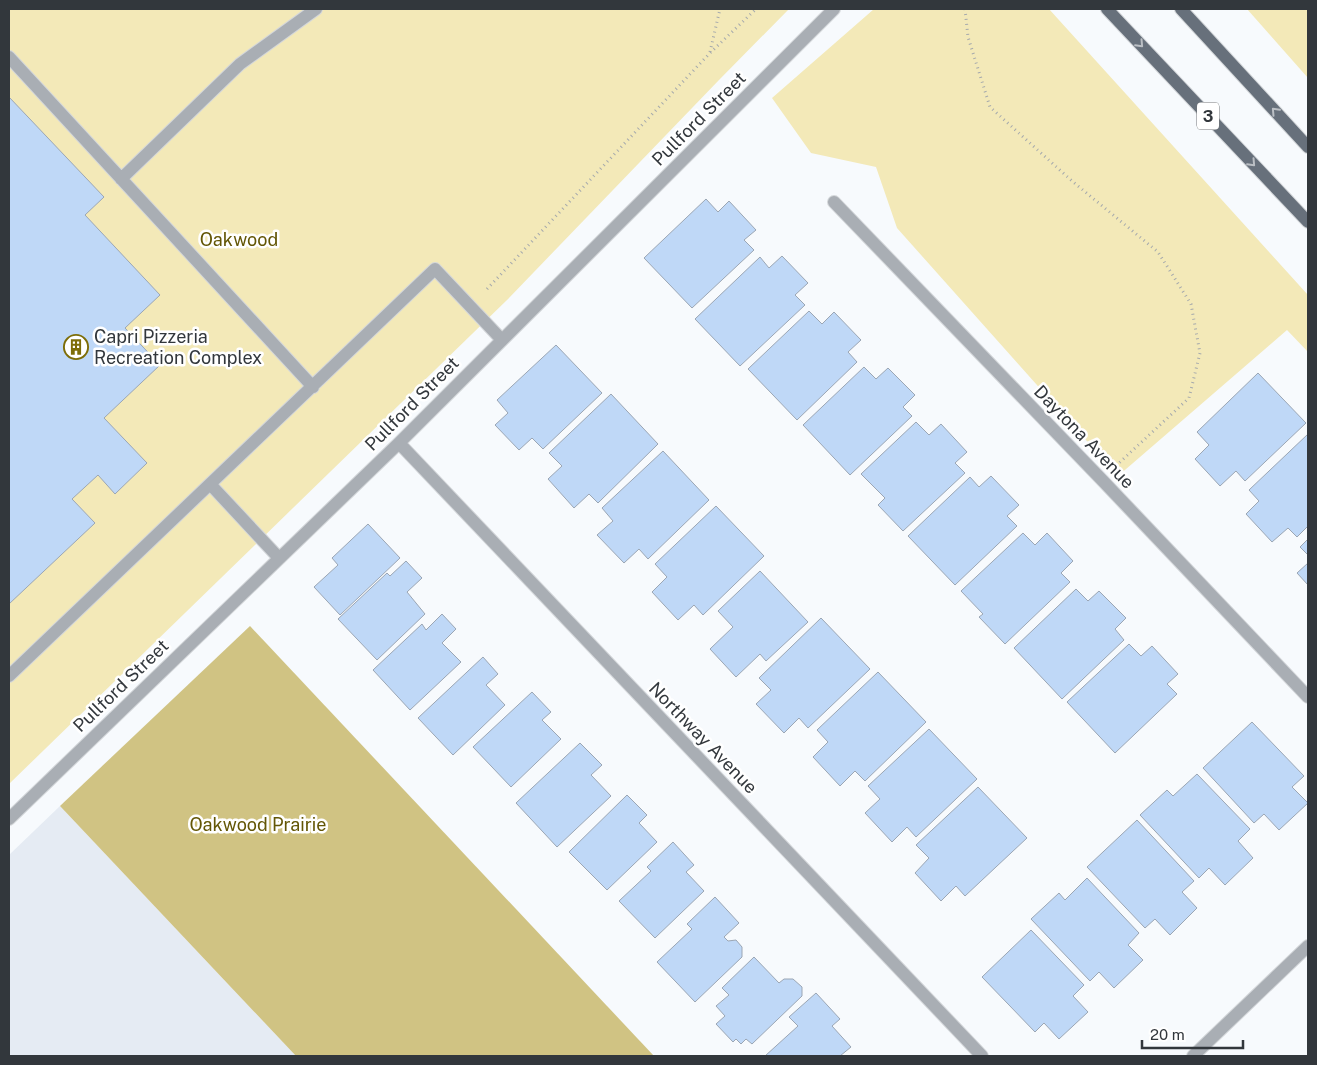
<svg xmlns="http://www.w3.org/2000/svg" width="1317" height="1065" font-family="'Public Sans',sans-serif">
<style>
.built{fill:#e5ebf3}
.green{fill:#f3e9b8}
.forest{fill:#d0c383}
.building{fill:#bfd8f7;stroke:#9ba6b4}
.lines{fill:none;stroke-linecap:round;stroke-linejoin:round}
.minor-casing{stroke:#d4d7da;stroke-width:14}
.major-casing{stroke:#d4d7da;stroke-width:14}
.path{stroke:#a5a9ac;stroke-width:3;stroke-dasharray:1 4;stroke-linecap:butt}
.minor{stroke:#a9aeb4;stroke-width:12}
.major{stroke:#67707b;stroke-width:12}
.oneway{stroke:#bbbfc4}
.labels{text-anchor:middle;stroke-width:5;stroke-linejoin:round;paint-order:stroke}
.shield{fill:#fff;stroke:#707376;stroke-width:1}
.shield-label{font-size:16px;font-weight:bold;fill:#32373c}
.street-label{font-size:18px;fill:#32373c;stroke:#fff}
.park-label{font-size:18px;fill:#635605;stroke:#fff}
.poi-label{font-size:18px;fill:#32373c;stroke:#fff;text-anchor:start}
</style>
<rect width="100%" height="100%" fill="#f7fafd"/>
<path class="built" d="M 60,806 L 296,1056 L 9,1056 L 9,855 Z"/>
<path class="green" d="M 9,9 L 789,9 L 719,80 L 507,300 L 9,784 Z
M 874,9 L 1049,9 L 1308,295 L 1308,352 L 1287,330 L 1118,476 L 897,228 L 876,167 L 811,153 L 772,98 Z
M 1247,9 L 1308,9 L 1308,78 Z"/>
<path class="forest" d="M 250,626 L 654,1056 L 296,1056 L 60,806 Z"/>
<path class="building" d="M 9,97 L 104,197 L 85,215 L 160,295 L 125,328 L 160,365 L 104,418 L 147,463 L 115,494 L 98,475 L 72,499 L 95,523 L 9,604 Z
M 706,199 L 718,212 L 729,201 L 756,230 L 744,240 L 754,250 L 692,308 L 644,258 Z
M 782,256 L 808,283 L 795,295 L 805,305 L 740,366 L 695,319 L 760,257 L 769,268 Z
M 809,311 L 822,324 L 834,312 L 861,340 L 848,352 L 857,362 L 797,420 L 748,369 Z
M 556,345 L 602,393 L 543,449 L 532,438 L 519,450 L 495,425 L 508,413 L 497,400 Z
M 864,367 L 876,379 L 888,368 L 915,395 L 903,407 L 912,416 L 850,475 L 803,425 Z
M 1258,373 L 1306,423 L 1245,481 L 1236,471 L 1220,486 L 1195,459 L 1209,445 L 1197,432 Z
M 611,394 L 658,444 L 598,503 L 589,494 L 574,508 L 548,479 L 562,466 L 549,453 Z
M 916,422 L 929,435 L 941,424 L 967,452 L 955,463 L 965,473 L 903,531 L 878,505 L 885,498 L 861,474 Z
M 1308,434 L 1308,526 L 1297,537 L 1288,528 L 1272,542 L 1246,514 L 1259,501 L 1249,490 Z
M 663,451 L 709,500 L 648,559 L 639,549 L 624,563 L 597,535 L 613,521 L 602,508 Z
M 991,476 L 1019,505 L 1007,516 L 1017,526 L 955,585 L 908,536 L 970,477 L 979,487 Z
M 716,506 L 764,556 L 703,615 L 694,605 L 678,620 L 652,592 L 667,577 L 655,564 Z
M 368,524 L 400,558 L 340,615 L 314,587 L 338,565 L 332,558 Z
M 1023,533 L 1035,545 L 1047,533 L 1073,561 L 1061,573 L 1070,582 L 1005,644 L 979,617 L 983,614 L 961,591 Z
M 1308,539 L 1308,555 L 1300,547 Z
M 406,561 L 422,578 L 407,592 L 425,614 L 377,660 L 338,619 L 387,573 L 390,576 Z
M 1308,563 L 1308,585 L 1297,573 Z
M 760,571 L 808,622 L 766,661 L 760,654 L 736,677 L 710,649 L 733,627 L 718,611 Z
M 1076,589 L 1088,601 L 1099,591 L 1126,618 L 1115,629 L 1124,640 L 1062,699 L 1014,648 Z
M 442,614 L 456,629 L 442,643 L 461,662 L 410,710 L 373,670 L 422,624 L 426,630 Z
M 821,618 L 870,669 L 808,728 L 799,718 L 784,733 L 756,704 L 771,690 L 759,678 Z
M 1129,644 L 1141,656 L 1152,646 L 1178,674 L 1167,684 L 1177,694 L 1115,753 L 1067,702 Z
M 483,657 L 498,674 L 486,685 L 505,705 L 453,755 L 418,718 Z
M 878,672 L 926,722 L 865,781 L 855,771 L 840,786 L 813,757 L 828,742 L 817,730 Z
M 532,692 L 551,712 L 542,720 L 561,739 L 511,787 L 473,747 Z
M 1252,722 L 1304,776 L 1292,787 L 1308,803 L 1279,830 L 1264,814 L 1254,823 L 1203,768 Z
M 929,729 L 977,779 L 916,837 L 907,827 L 892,842 L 865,813 L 880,799 L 868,786 Z
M 580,743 L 602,765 L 591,775 L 611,796 L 557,847 L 516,803 Z
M 1197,774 L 1250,829 L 1238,841 L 1253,858 L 1225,885 L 1209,868 L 1199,878 L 1140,815 L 1167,790 L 1173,796 Z
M 978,787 L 1027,838 L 965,896 L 956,886 L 941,901 L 915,873 L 929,858 L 916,845 Z
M 627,795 L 647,815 L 639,823 L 657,842 L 607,890 L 569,852 Z
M 1137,820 L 1194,881 L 1182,892 L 1197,908 L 1170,935 L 1155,919 L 1145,928 L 1087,867 Z
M 673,842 L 694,865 L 686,872 L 704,891 L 655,938 L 619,901 L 651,871 L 647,867 Z
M 1087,878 L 1139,933 L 1128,945 L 1143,960 L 1114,988 L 1099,972 L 1090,981 L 1031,919 L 1059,893 L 1065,900 Z
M 715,897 L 739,923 L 724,937 L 728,941 L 736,940 L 742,947 L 742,957 L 695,1002 L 657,962 L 692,929 L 687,924 Z
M 1031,930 L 1084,985 L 1073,996 L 1088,1012 L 1059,1039 L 1044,1023 L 1035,1032 L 982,977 Z
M 754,957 L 779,983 L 784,979 L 793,979 L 802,987 L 802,996 L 752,1044 L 746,1039 L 741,1044 L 736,1039 L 733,1042 L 716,1024 L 725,1016 L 716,1006 L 729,995 L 722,988 Z
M 816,993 L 840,1019 L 832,1026 L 851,1047 L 840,1056 L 765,1056 L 798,1026 L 789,1017 Z"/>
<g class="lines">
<defs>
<path id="minor" d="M 9,57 L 313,387
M 121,179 L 240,64 L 316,9
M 834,202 L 1103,481 L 1308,697
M 399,443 L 982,1056
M 210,484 L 279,558
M 9,676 L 435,269 L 502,340
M 9,819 L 399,443 L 834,9
M 1193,1056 L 1308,946"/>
<path id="major" d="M 1107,9 L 1308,222
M 1181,9 L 1308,147"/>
</defs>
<use href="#minor" class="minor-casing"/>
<use href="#major" class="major-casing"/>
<path class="path" d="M 965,9 L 968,37 L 990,107 L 1072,181 L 1158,252 L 1191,304 L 1200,353 L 1189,398 L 1119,463
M 710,52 L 720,9
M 487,289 L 710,53 L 756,9"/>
<use href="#minor" class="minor"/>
<use href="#major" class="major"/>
</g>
<defs><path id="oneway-chevron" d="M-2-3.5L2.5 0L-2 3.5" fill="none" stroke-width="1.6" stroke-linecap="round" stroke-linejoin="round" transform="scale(1.25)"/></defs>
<g class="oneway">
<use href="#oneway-chevron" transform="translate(1140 44) rotate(47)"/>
<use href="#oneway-chevron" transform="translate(1275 111) rotate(-133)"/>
<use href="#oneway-chevron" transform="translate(1252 163) rotate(47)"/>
</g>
<defs>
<symbol id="building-ring" viewBox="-11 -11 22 22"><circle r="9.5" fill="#fff" stroke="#7d6d08" stroke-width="1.5"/><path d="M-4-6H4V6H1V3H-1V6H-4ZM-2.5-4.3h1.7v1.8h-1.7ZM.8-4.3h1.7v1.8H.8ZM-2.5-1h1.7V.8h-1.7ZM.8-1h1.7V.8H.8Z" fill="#7d6d08"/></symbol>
</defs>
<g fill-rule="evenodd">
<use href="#building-ring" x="62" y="333" width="28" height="28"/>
</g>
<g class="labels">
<rect class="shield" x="1197" y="102.5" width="22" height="27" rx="4"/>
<g class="shield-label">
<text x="1208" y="122">3</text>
</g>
<g class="street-label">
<text transform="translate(699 119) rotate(-45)" y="6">Pullford Street</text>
<text transform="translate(412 404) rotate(-45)" y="6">Pullford Street</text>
<text transform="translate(1084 437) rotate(46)" y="6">Daytona Avenue</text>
<text transform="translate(121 686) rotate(-44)" y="6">Pullford Street</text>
<text transform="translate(703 738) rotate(46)" y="6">Northway Avenue</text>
</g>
<g class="park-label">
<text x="239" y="246">Oakwood</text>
<text x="258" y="831">Oakwood Prairie</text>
</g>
<g class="poi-label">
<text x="94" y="343">Capri Pizzeria<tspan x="94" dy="21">Recreation Complex</tspan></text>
</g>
</g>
<rect width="1317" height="1065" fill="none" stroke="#32373c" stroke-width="20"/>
<path d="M1142 1040v8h101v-8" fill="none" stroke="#32373c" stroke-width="2.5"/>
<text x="1150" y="1040" font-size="15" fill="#32373c" stroke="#ffffff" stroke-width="4" paint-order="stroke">20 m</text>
</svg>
